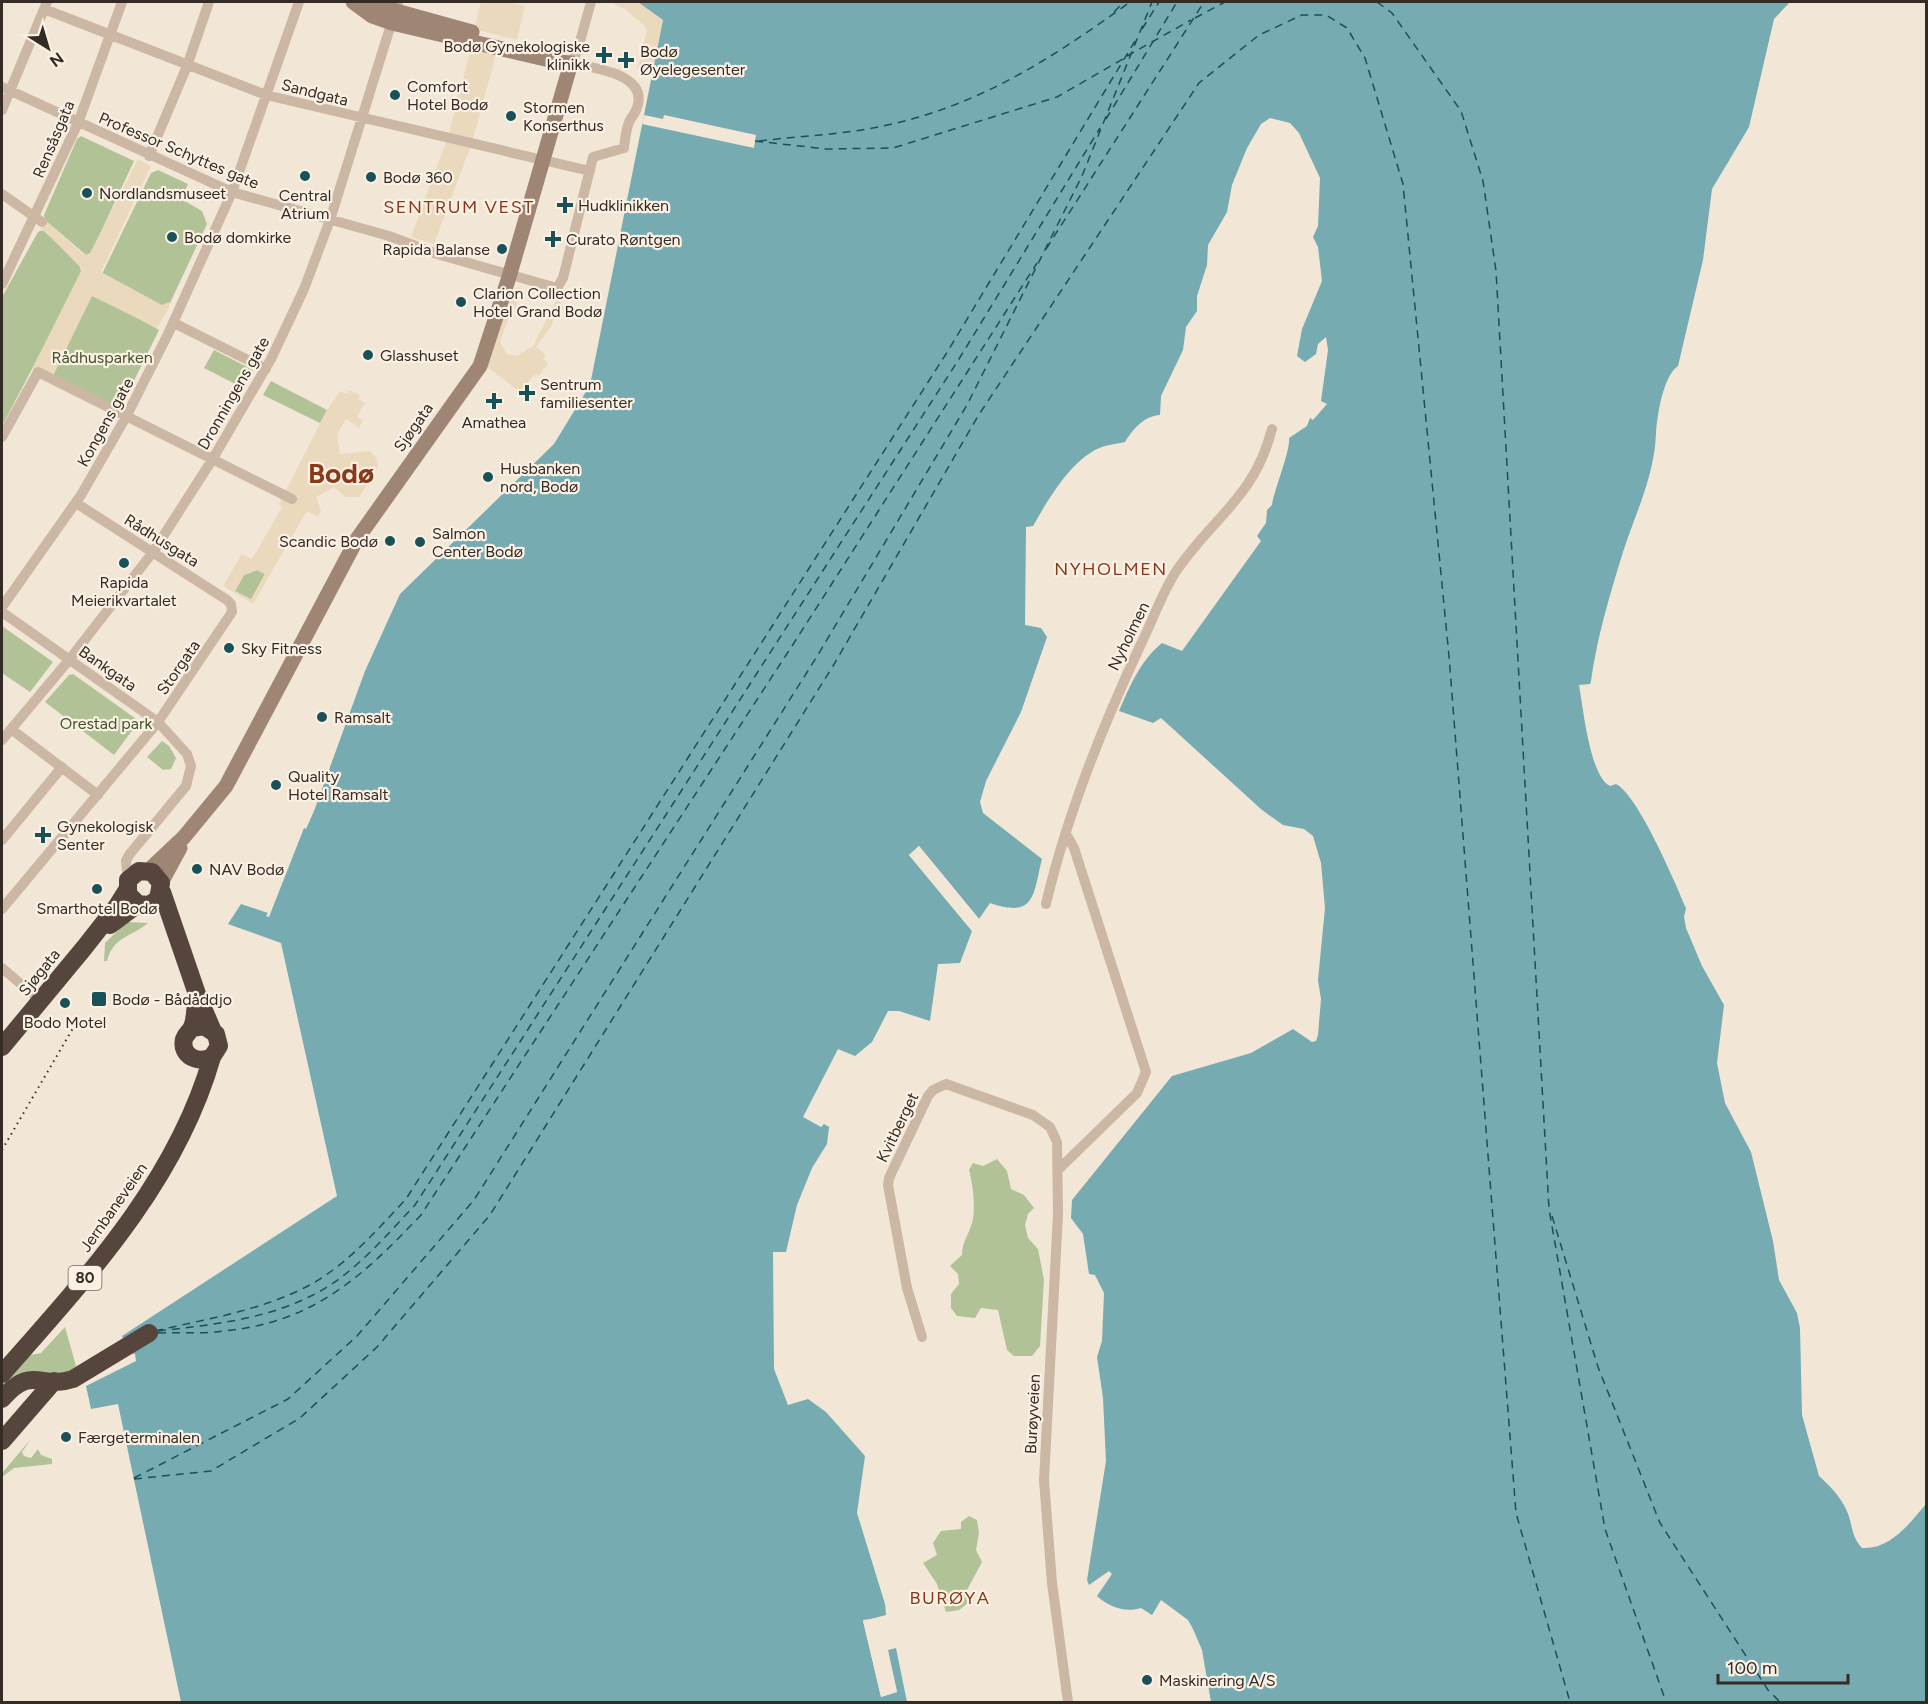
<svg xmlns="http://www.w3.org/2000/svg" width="1928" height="1704" font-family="Figtree,sans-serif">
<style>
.green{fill:#b1c297}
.plaza{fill:#ebd9bd;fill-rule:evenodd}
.water{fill:#75abb1}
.pier{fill:#f2e7d7}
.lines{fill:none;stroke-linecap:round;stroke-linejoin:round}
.ferry{stroke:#195158;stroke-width:1.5;stroke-dasharray:8 6;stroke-linecap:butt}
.street{stroke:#cbb7a3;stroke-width:10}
.secondary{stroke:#9e8574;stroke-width:15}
.highway{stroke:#56453c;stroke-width:18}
.rail{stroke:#352b25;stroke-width:2;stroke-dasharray:1.5 4.5;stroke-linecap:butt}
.poi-dot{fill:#195158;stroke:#faf0e3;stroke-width:2}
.labels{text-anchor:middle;stroke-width:4.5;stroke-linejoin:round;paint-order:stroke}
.shield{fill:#faf0e3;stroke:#70665e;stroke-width:1.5}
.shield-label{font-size:15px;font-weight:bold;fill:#352b25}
.poi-label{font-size:16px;fill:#352b25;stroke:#faf0e3;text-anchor:start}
.street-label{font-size:16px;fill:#352b25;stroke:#faf0e3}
.park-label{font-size:16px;fill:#425428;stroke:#faf0e3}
.neighbourhood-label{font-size:18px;letter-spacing:1.5px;fill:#88391a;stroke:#faf0e3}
.town-label{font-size:28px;font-weight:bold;fill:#88391a;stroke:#faf0e3}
</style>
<rect width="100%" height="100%" fill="#f2e7d7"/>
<path class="green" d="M 81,136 L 134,161 L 91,253 L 86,255 L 45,220 L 44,215 L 77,139 Z
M 158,170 L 188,184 L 181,199 L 202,211 L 207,224 L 170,303 L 162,306 L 102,274 L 151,173 Z
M 43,230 L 79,264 L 82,274 L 2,426 L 2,297 L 38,232 Z
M 96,295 L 159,330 L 119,411 L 52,378 L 64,341 L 91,297 Z
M 214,350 L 253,370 L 243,388 L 204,368 Z
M 271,381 L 327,410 L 320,423 L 263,395 Z
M 257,570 L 265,574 L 251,600 L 235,591 L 244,575 Z
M 2,626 L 53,662 L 30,692 L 2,673 Z
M 73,674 L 139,721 L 114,755 L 45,702 L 69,675 Z
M 162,741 L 169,746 L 176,758 L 171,769 L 163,770 L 147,757 Z
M 127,922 L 148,923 C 131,937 113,937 107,961 L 104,961 L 105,943 Z
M 997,1159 L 1007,1171 L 1011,1189 L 1024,1195 L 1034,1208 L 1028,1214 L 1025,1225 L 1028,1238 L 1038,1249 L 1044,1280 L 1040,1346 L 1032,1356 L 1014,1356 L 1007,1350 L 998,1310 L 981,1308 L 975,1318 L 957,1316 L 951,1308 L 951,1294 L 959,1284 L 958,1274 L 950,1266 L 962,1255 C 962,1242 968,1236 972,1223 C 976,1209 973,1185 969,1170 L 973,1163 L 983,1166 Z
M 65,1327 L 76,1366 L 68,1372 L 2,1392 L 2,1383 L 30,1355 L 41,1353 Z
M 31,1439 L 22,1452 L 24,1456 L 31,1458 L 38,1449 L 41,1455 L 52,1459 L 52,1464 L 14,1468 L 2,1477 L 2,1473 Z
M 969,1516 L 977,1520 L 979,1533 L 976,1550 L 982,1562 L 967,1590 L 968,1603 L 959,1610 L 946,1612 L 937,1584 L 923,1563 L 937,1555 L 933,1543 L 941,1531 L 961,1529 L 961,1522 Z"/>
<path class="plaza" d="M 481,2 L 509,2 L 525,6 L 517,40 L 474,29 Z
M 610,2 L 638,2 L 663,19 L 652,73 L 637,69 L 641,57 L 639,56 L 647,32 L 645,26 L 625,9 Z
M 472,44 L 497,51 L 473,139 L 449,133 Z
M 446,142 L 470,148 L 434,244 L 411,237 Z
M 138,159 L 151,166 L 101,272 L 162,305 L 169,302 L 169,308 L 157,328 L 92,296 L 52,378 L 44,376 L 32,369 L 82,269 L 45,231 L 40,231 L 45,220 L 83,254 L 89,255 Z
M 519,287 L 521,288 L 516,308 L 511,311 L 500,342 L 507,354 L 517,356 L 533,346 L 557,299 L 565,309 L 557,309 L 552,325 L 536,347 L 546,355 L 543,359 L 548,363 L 539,376 L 535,374 L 525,386 L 528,389 L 523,394 L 486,366 L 512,290 Z
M 349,390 L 360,395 L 358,399 L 365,403 L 357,417 L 363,420 L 359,428 L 346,419 L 337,434 L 340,454 L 370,451 L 377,459 L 378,467 L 359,497 L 346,497 L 334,487 L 316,497 L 321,511 L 318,517 L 307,511 L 253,604 L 223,586 L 242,554 L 252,559 L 282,507 L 278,504 L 280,502 L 327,410 L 340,391 L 347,394 ZM 257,570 L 265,574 L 251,599 L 235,591 L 244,575 Z"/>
<path class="water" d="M 638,2 L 1790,2 L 1774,19 L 1749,127 L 1712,189 L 1703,260 L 1678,366 C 1663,376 1657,416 1656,434 C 1654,477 1636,512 1623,552 C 1610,594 1597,637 1591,681 L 1590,684 L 1579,685 C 1583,707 1590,777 1610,786 L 1616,784 C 1638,795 1675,882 1686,908 L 1684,917 L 1686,928 L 1702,966 L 1724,1005 L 1717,1063 L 1725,1103 L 1751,1152 L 1773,1241 L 1779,1280 L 1797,1313 L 1800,1328 L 1802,1415 L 1819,1476 C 1829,1485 1840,1496 1846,1509 C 1853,1523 1850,1535 1862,1548 C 1890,1550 1910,1523 1926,1504 L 1926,1702 L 1211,1702 L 1202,1650 L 1193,1629 L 1188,1620 L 1161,1600 L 1152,1615 L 1141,1608 C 1125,1613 1109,1607 1097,1596 L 1112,1574 L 1109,1571 L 1089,1585 L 1087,1580 L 1106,1461 L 1103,1398 L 1097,1357 L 1102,1341 L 1104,1293 L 1095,1275 L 1089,1274 L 1083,1234 L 1071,1218 L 1072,1200 L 1172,1076 L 1251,1053 L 1293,1029 L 1312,1042 L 1316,1041 L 1318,1035 L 1321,999 L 1318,980 L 1325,908 L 1321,863 L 1313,836 L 1304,829 L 1283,825 L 1262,810 L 1161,718 L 1153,723 L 1119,711 C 1130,686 1140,661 1162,643 L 1182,651 L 1261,541 L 1257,536 L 1266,523 L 1267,510 L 1272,505 C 1274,491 1291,449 1289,438 L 1307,426 L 1310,418 L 1313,420 L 1327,404 L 1321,401 L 1328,350 L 1326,337 L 1318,344 L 1316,354 L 1305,362 L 1297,356 L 1302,329 L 1322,281 L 1318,247 L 1313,237 L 1318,226 L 1320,178 L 1299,133 L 1290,123 L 1270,118 L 1261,124 L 1247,148 L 1232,185 L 1227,212 L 1208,245 L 1207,265 L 1197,296 L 1197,311 L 1186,327 L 1183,350 L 1161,396 L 1160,415 C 1144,416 1133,429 1125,442 C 1116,444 1105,445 1097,449 C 1069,463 1048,500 1033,526 L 1026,527 L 1025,625 L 1041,628 L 1047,637 L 1021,712 L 986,781 L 980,802 L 983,813 L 1042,859 C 1033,894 1036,919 990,903 L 979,919 L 919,846 L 909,855 L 972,931 L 960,963 L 938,964 L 930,1021 L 899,1011 L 888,1011 L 872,1042 L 855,1056 L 838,1049 L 803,1117 L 821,1127 L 824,1124 L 829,1127 L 827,1144 L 812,1168 L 797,1205 L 786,1252 L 773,1252 L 774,1369 L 788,1405 L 808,1399 L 826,1412 L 865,1456 L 857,1513 L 885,1604 L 886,1615 L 863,1621 L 881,1697 L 897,1692 L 888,1650 L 896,1648 L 907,1702 L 181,1702 L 118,1404 L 91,1409 L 86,1386 L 136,1361 L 135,1354 L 130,1353 L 122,1336 L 337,1196 L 281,943 L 228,924 L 241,904 L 268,913 L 266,916 L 269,917 L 304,828 L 306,829 L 314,811 L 365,671 L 400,594 L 554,444 L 590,385 L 663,20 Z"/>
<path class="pier" d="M 644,115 L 663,119 L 664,115 L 756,135 L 754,148 L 642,124 Z
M 919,846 L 979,919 L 977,922 L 918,850 L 913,855 L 974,929 L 972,931 L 909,855 Z
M 880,1618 L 881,1620 L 866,1623 L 883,1693 L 894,1690 L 885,1650 L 887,1647 L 897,1692 L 881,1697 L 863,1620 Z"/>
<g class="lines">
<path class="ferry" d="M 1377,2 L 1392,13 L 1461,111 L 1483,181 L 1496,271 L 1549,1209 L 1605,1529 L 1666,1702
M 1114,12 L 1124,2
M 1195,18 L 1225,2
M 1142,29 L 1159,2
M 1127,56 L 1191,20
M 1106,119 L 1177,2
M 755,141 L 826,149 L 893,148 L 1057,97 L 1123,59
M 759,141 C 798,136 839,135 878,127 C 976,108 1051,59 1130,2
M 1046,249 L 1204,2
M 1552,1216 L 1598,1367 L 1660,1523 L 1768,1690 L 1780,1702
M 155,1331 C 206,1319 259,1311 306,1287 C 345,1267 376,1231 406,1199 L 946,354 L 1135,41
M 158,1331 C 210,1325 263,1320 311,1296 C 351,1277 385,1237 415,1205 L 959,359 L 1100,128
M 158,1333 C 180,1332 202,1334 223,1331 C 313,1323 362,1277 421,1215 L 792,646 L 1037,263
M 134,1478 L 288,1399 L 357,1336 L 474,1200 L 816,658 L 967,405 L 1082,176 L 1152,2
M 134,1479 L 211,1471 L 300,1418 L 377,1347 L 490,1215 L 833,666 L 978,416 L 1199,83 L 1259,35 L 1302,15 L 1326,15 L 1347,28 L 1365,58 L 1403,184 L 1449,656 L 1516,1513 L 1570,1702"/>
<path class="street" d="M 44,9 L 266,95 L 590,171
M 2,87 L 232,192 L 389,236 L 437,254 L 557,288 L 563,278 L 593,157 L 624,148 C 625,139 626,128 630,120 C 633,115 637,111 638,104 C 645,73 592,68 571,63 L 577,52 L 591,2
M 2,110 L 47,2
M 149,156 L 187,66 L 209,2
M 2,194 L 42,222
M 2,284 L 78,123 L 122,2
M 174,323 L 266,369
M 2,437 L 38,372 L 292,499
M 2,607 L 81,495 L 126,417 L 168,334 L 232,192 L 299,2
M 2,612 L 158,722 L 187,754 L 191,766 L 186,786 L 129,855 L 126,861 L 128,880
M 11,729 L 98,795
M 2,740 L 69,660 L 153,552 L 212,460 L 271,359 L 304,289 L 330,220 L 398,2
M 2,840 L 62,767
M 1046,904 C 1067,814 1102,727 1141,644 C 1153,620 1162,592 1177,570 C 1214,516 1254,498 1272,429
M 2,909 L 158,722 L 232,612 L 231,604 L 227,600 L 76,503
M 2,968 L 41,1001
M 1060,1168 L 1137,1093 L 1146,1072 L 1074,848 L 1066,834
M 922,1337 L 907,1288 L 888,1185 L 889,1178 L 928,1096 L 933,1090 L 946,1084 L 1033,1115 L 1050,1127 L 1057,1142 L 1058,1214 L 1044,1480 L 1052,1583 L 1068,1702"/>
<path class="secondary" d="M 353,2 L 372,16 L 392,23 L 558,62 L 571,63
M 373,2 L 396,11 L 472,32
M 148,871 L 184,837 L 226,786 L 357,539 L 480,366 L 509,277 L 571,63
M 161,883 L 180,848"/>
<path class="highway" d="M 162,892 L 197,994 L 212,1029
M 110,925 L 138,904 L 149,905 L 158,899 L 161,883 L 152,872 L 139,871 L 128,880 L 128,894 L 138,904
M 192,1028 L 204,1026 L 216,1034 L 219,1046 L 212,1057 C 198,1064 180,1056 184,1039 C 186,1033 190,1032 192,1027 C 196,1019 195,1004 197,994
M 2,1047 L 84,948 L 117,906 L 127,890
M 2,1374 C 86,1278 176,1183 212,1057
M 2,1399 C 32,1364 40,1390 73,1379 L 149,1333
M 2,1441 L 54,1381"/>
<path class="rail" d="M 2,1150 L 76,1023"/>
</g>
<g class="poi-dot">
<path d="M601 46h6v6h6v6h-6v6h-6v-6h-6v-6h6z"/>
<path d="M623 51h6v6h6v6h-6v6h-6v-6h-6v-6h6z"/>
<circle cx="395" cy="95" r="6"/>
<circle cx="511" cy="116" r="6"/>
<circle cx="305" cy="176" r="6"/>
<circle cx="371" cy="177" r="6"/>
<circle cx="87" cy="193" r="6"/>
<path d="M562 196h6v6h6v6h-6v6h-6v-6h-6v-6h6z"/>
<circle cx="172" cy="237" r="6"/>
<path d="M550 230h6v6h6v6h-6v6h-6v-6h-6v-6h6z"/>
<circle cx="502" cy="249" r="6"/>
<circle cx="461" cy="302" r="6"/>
<circle cx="368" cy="355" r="6"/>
<path d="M524 384h6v6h6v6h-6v6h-6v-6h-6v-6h6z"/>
<path d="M491 392h6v6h6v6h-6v6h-6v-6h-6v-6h6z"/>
<circle cx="488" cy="477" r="6"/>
<circle cx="390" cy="541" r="6"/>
<circle cx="420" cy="542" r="6"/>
<circle cx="124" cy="563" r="6"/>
<circle cx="229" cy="648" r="6"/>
<circle cx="322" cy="717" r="6"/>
<circle cx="276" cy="785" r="6"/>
<path d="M40 826h6v6h6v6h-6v6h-6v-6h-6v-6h6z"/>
<circle cx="197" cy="869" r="6"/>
<circle cx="97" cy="889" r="6"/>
<rect x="91" y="991" width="16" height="16" rx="3"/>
<circle cx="65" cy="1003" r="6"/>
<circle cx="66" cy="1437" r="6"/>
<circle cx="1147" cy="1680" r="6"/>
</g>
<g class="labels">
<rect class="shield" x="68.5" y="1266" width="33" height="24" rx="4.5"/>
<g class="shield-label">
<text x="85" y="1283">80</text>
</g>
<g class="poi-label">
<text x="590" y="52" text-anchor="end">Bodø Gynekologiske<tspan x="590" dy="18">klinikk</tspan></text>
<text x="640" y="57">Bodø<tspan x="640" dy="18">Øyelegesenter</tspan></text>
<text x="407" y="92">Comfort<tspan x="407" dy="18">Hotel Bodø</tspan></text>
<text x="523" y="113">Stormen<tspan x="523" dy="18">Konserthus</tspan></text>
<text x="383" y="183">Bodø 360</text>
<text x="99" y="199">Nordlandsmuseet</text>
<text x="305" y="201" text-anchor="middle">Central<tspan x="305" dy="18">Atrium</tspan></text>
<text x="578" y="211">Hudklinikken</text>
<text x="184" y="243">Bodø domkirke</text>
<text x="566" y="245">Curato Røntgen</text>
<text x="490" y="255" text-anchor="end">Rapida Balanse</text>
<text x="473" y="299">Clarion Collection<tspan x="473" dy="18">Hotel Grand Bodø</tspan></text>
<text x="380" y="361">Glasshuset</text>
<text x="540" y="390">Sentrum<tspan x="540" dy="18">familiesenter</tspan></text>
<text x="494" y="428" text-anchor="middle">Amathea</text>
<text x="500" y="474">Husbanken<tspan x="500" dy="18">nord, Bodø</tspan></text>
<text x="432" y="539">Salmon<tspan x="432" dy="18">Center Bodø</tspan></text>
<text x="378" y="547" text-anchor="end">Scandic Bodø</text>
<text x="124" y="588" text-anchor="middle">Rapida<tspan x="124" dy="18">Meierikvartalet</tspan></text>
<text x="241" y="654">Sky Fitness</text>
<text x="334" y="723">Ramsalt</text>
<text x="288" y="782">Quality<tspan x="288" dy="18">Hotel Ramsalt</tspan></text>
<text x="57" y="832">Gynekologisk<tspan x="57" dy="18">Senter</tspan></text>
<text x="209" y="875">NAV Bodø</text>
<text x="97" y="914" text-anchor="middle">Smarthotel Bodø</text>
<text x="112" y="1005">Bodø - Bådåddjo</text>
<text x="65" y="1028" text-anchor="middle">Bodo Motel</text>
<text x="78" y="1443">Færgeterminalen</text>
<text x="1159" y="1686">Maskinering A/S</text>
</g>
<g class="street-label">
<text transform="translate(315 92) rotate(14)" y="6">Sandgata</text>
<text transform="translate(53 139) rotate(-67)" y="6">Rensåsgata</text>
<text transform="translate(179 150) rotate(23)" y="6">Professor Schyttes gate</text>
<text transform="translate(233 393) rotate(-60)" y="6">Dronningens gate</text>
<text transform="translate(105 422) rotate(-61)" y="6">Kongens gate</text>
<text transform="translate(413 427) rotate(-55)" y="6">Sjøgata</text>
<text transform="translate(162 540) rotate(32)" y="6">Rådhusgata</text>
<text transform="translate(1128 636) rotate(-64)" y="6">Nyholmen</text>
<text transform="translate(178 667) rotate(-55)" y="6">Storgata</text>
<text transform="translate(108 668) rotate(35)" y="6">Bankgata</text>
<text transform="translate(39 972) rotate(-51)" y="6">Sjøgata</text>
<text transform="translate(897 1127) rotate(-64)" y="6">Kvitberget</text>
<text transform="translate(113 1207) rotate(-55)" y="6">Jernbaneveien</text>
<text transform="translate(1032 1414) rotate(-87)" y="6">Burøyveien</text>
</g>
<g class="park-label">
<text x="102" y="363">Rådhusparken</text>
<text x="106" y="729">Orestad park</text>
</g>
<g class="neighbourhood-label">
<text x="459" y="213">SENTRUM VEST</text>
<text x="1111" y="575">NYHOLMEN</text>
<text x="950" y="1604">BURØYA</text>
</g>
<g class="town-label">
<text x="341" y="483">Bodø</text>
</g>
</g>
<rect width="1928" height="1704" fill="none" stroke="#352b25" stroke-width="6"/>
<g transform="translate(48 48) rotate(143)" stroke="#faf0e3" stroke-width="4.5" paint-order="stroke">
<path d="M0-4.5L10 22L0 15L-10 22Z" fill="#352b25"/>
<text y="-9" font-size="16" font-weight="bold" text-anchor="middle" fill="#352b25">N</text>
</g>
<path d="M1718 1674v9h130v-9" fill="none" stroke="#352b25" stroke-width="3"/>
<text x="1727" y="1674" font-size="18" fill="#352b25" stroke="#faf0e3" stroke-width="4.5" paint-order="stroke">100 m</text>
</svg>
